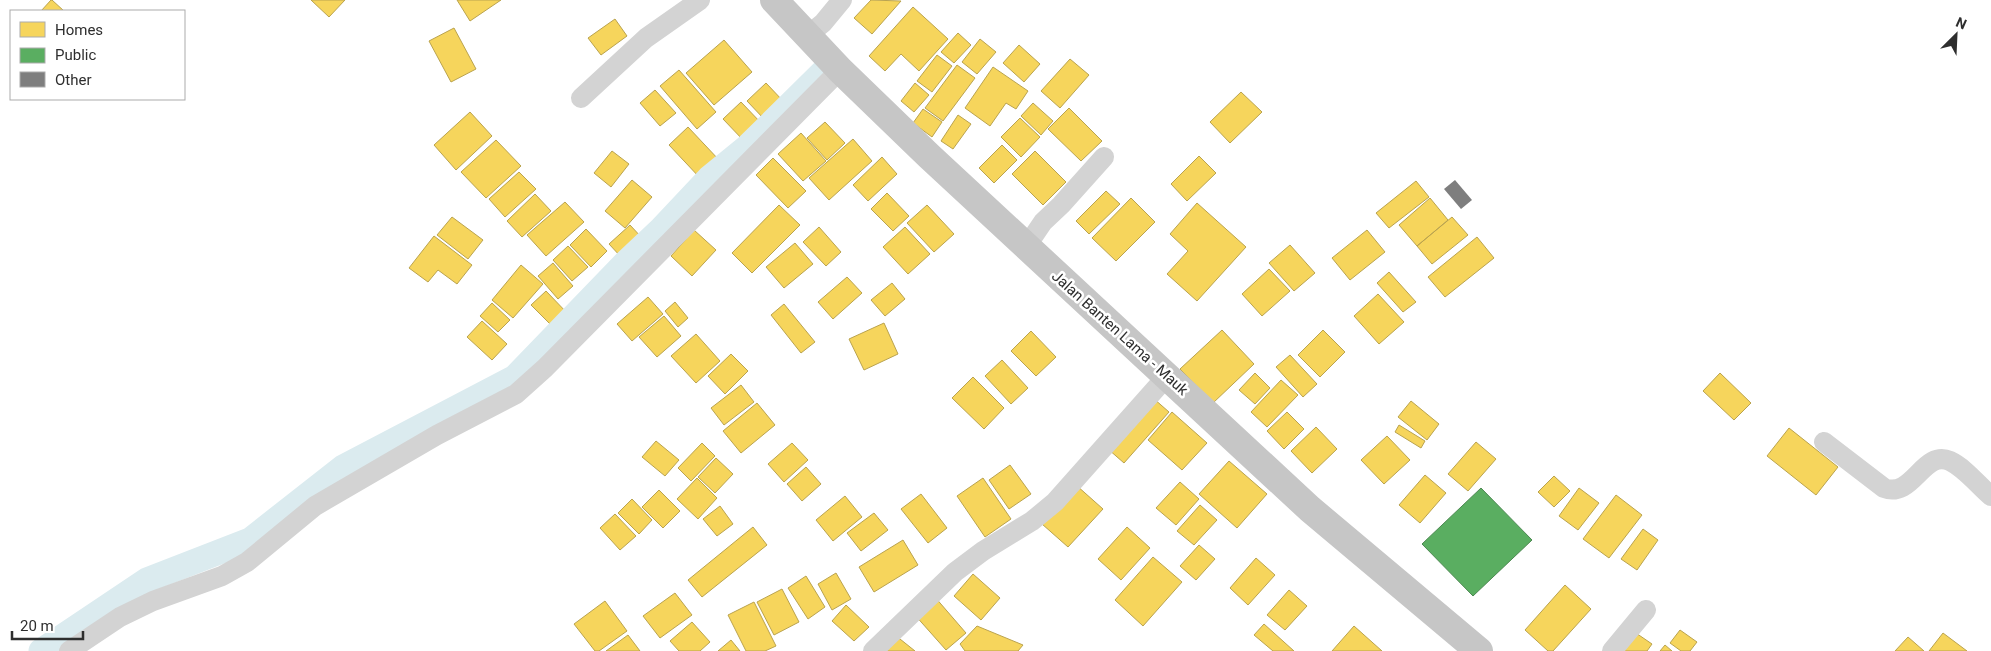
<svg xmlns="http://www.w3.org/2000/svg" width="1991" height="651" font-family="Roboto,sans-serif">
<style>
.homes{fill:#f6d55c;stroke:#baa34e}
.public{fill:#5aae61;stroke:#4d8852}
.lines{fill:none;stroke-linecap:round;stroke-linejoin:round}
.canal{stroke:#dbebef;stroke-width:25}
.building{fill:#7e7e7e}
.minor{stroke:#d3d3d3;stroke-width:20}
.primary{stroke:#c6c6c6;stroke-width:28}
.labels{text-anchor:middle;stroke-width:5;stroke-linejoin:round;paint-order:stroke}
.street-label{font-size:15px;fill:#2e2e2e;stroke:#fff}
</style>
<rect width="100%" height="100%" fill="#fff"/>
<path class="homes" d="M 51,0 L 52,0 L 64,11 L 41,11 Z
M 311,0 L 345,0 L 329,17 Z
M 457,0 L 501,0 L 470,21 Z
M 871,0 L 901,1 L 872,34 L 854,18 Z
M 913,7 L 948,39 L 919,71 L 901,54 L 885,71 L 869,56 Z
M 615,19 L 627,36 L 601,55 L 588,38 Z
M 454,28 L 476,69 L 451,82 L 429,41 Z
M 958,33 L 971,45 L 954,63 L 941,52 Z
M 980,39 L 996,52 L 977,74 L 962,62 Z
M 724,40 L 752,72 L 714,105 L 686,73 Z
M 1019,45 L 1040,64 L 1024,82 L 1003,63 Z
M 937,55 L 952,66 L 932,92 L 917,81 Z
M 1070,59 L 1089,75 L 1060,108 L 1041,91 Z
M 957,65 L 975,78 L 943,121 L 925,108 Z
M 993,67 L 1028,91 L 1016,109 L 1006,103 L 990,126 L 965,108 Z
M 679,70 L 716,112 L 697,129 L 660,86 Z
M 766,83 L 784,102 L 765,120 L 747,101 Z
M 915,83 L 929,95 L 914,112 L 901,101 Z
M 655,90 L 676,113 L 660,126 L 640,103 Z
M 1241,92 L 1262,112 L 1230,143 L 1210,122 Z
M 741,102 L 763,125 L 745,142 L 723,119 Z
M 1033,103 L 1053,121 L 1041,135 L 1021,116 Z
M 1069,108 L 1102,141 L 1081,161 L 1048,129 Z
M 923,109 L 942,122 L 932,137 L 913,123 Z
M 470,112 L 492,136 L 456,170 L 434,145 Z
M 958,115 L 971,124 L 953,149 L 941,141 Z
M 1020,118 L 1040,137 L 1021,157 L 1001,137 Z
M 825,122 L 845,143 L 827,160 L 807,138 Z
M 688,127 L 720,161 L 701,179 L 669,145 Z
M 801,133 L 826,161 L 803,181 L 778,154 Z
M 853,139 L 872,161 L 829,200 L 809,178 Z
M 496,140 L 521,166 L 486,198 L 461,172 Z
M 1002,145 L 1017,160 L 994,183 L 979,168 Z
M 612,151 L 629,164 L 611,187 L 594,173 Z
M 1035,151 L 1066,182 L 1043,205 L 1012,174 Z
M 1199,156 L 1216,173 L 1187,201 L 1171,184 Z
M 882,157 L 897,174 L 868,201 L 853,185 Z
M 773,158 L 806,191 L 788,208 L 756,175 Z
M 519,172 L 536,189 L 505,217 L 489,199 Z
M 632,180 L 652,197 L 625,228 L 605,211 Z
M 1416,181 L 1429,197 L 1389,228 L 1376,213 Z
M 1106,191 L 1120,204 L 1089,234 L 1076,221 Z
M 887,193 L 909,216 L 893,231 L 871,209 Z
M 535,194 L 551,211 L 522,237 L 507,221 Z
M 1131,198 L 1155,222 L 1116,261 L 1092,238 Z
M 1430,198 L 1448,220 L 1417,246 L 1399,225 Z
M 565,202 L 584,222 L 546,256 L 527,235 Z
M 1197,203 L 1246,247 L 1197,301 L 1167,274 L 1188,251 L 1170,234 Z
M 779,205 L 800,225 L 752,273 L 732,253 Z
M 927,205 L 954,234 L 934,252 L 907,223 Z
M 452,217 L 483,240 L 468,259 L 437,235 Z
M 1452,217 L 1468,235 L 1432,264 L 1417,246 Z
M 630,225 L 643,239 L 622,258 L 609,244 Z
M 819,227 L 841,252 L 826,266 L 803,242 Z
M 905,227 L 930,254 L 908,274 L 883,247 Z
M 586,229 L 607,251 L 591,267 L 570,245 Z
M 694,230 L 716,250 L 692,276 L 671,256 Z
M 1367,230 L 1385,252 L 1350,280 L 1332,258 Z
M 434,236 L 472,265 L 457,284 L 438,270 L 428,282 L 409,268 Z
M 1477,237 L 1494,258 L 1445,297 L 1428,277 Z
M 795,243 L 813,264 L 784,288 L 766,267 Z
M 1290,245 L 1315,273 L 1294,291 L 1269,263 Z
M 568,246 L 588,267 L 572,281 L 553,260 Z
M 553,263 L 573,286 L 558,299 L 538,276 Z
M 521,265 L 543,284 L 513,318 L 492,300 Z
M 1269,269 L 1290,291 L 1262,316 L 1242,294 Z
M 1389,272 L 1416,302 L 1403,312 L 1377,283 Z
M 847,277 L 862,293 L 833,319 L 818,302 Z
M 892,283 L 905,299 L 885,316 L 871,300 Z
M 546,291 L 570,316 L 556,330 L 531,305 Z
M 1378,294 L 1404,322 L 1379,344 L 1354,316 Z
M 648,297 L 663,314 L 632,341 L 617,324 Z
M 675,302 L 688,318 L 678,327 L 665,311 Z
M 492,303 L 510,320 L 498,332 L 480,316 Z
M 784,304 L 815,342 L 801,353 L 771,315 Z
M 664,316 L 681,336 L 657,357 L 639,337 Z
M 482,321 L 507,344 L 492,360 L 467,337 Z
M 884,323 L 898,354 L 864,370 L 849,339 Z
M 1222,330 L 1254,364 L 1213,403 L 1180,369 Z
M 1323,330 L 1345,352 L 1320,377 L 1298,355 Z
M 1031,331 L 1056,357 L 1036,376 L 1011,351 Z
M 696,334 L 720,361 L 696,383 L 671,356 Z
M 731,354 L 748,371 L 725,394 L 708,376 Z
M 1290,355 L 1317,384 L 1303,397 L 1276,367 Z
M 1002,360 L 1028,388 L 1011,404 L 985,376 Z
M 1255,373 L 1270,388 L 1255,404 L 1239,390 Z
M 1720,373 L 1751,403 L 1734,420 L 1703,391 Z
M 973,377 L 1004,408 L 984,429 L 952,398 Z
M 1281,380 L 1298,395 L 1267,427 L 1251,412 Z
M 741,385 L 754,402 L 724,425 L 711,408 Z
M 1153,398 L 1169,412 L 1124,463 L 1108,449 Z
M 1411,401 L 1439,424 L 1427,440 L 1398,417 Z
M 757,403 L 775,425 L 741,453 L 723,431 Z
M 1172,412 L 1207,443 L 1182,470 L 1148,440 Z
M 1287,412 L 1304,429 L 1284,449 L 1267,431 Z
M 1399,425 L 1425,441 L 1421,448 L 1395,432 Z
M 1316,427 L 1337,449 L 1312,473 L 1291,451 Z
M 1789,428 L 1838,467 L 1816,495 L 1767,456 Z
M 1387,436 L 1410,460 L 1384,484 L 1361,460 Z
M 656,441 L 679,460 L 665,476 L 642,457 Z
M 1476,442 L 1496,459 L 1468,491 L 1448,474 Z
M 702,443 L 715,456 L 691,481 L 678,468 Z
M 792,443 L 808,460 L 784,482 L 768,464 Z
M 716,458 L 733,474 L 715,493 L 698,477 Z
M 1229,461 L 1267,494 L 1237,528 L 1199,494 Z
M 1010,465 L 1031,494 L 1009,509 L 989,480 Z
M 806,467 L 821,484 L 802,501 L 787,484 Z
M 1425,475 L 1446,493 L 1420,523 L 1399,505 Z
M 1554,476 L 1570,491 L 1554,507 L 1538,492 Z
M 697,478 L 717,498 L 698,519 L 677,499 Z
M 983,478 L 1011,519 L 985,537 L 957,496 Z
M 1180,482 L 1199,499 L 1176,525 L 1156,508 Z
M 1076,485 L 1103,509 L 1068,547 L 1042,524 Z
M 1579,488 L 1599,503 L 1578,530 L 1559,516 Z
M 659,490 L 680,511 L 663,528 L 642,507 Z
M 921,494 L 947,528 L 928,543 L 901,509 Z
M 1616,495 L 1642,515 L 1609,558 L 1583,539 Z
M 845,496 L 862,517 L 833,541 L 816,520 Z
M 632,499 L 652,520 L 639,534 L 618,513 Z
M 1200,505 L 1217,520 L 1194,545 L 1177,531 Z
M 720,506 L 733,524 L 717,536 L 703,519 Z
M 874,513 L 888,530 L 861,551 L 847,533 Z
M 615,514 L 636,536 L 620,550 L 600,528 Z
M 753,527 L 767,545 L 702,597 L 688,580 Z
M 1127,527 L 1150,548 L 1121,580 L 1098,559 Z
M 1643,529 L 1658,540 L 1637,570 L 1621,559 Z
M 903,540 L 918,565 L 874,592 L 859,567 Z
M 1199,545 L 1215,559 L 1196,580 L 1180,566 Z
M 1153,557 L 1182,582 L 1143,626 L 1115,600 Z
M 1256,558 L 1275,575 L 1248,605 L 1230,588 Z
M 836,573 L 851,599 L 832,610 L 818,584 Z
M 973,574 L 1000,598 L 981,620 L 954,596 Z
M 806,576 L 825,607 L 808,619 L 788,588 Z
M 1565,585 L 1591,609 L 1553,651 L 1548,651 L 1525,630 Z
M 782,589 L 799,622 L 774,635 L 757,602 Z
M 1289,590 L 1307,606 L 1285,630 L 1267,615 Z
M 675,593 L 692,615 L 660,638 L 643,616 Z
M 934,596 L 966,633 L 946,650 L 914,614 Z
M 605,601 L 627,631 L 599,651 L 595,651 L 574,624 Z
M 754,602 L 776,646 L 765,651 L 746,651 L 728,615 Z
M 846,605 L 869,627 L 854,641 L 832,621 Z
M 692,622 L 710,642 L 700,651 L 679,651 L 670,641 Z
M 1264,624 L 1294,651 L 1273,651 L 1254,635 Z
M 977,626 L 1023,645 L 1018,651 L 965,651 L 960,644 Z
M 1354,626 L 1382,651 L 1332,651 Z
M 1680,630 L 1697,642 L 1690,651 L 1681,651 L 1670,643 Z
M 1633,631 L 1652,644 L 1647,651 L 1618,651 Z
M 1943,633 L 1967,651 L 1929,651 Z
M 628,635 L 640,651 L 606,651 Z
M 895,635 L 915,651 L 883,651 Z
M 1908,637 L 1924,651 L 1895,651 Z
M 731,640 L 740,651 L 718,651 Z
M 1665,645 L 1672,651 L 1660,651 Z"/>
<path class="public" d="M 1481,488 L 1532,540 L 1473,596 L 1422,544 Z"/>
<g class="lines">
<path class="canal" d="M 41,651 L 147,580 L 250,540 L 343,467 L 515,377 L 626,262 L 661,229 L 709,178 L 747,147 L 829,66"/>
</g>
<path class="building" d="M 1455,180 L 1472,200 L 1461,209 L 1444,189 Z"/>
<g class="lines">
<path class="minor" d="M 808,35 L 823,23 L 842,0
M 581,98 L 646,38 L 700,0
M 1026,247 L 1043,222 L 1061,205 L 1104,157
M 1824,442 L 1884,488 C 1913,499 1923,449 1950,461 C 1965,468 1978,485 1991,496
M 69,651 L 120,617 L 153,601 L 222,576 L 247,562 L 315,506 L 437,435 L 516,394 L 545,368 L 840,70
M 873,651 L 955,572 L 983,551 L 1032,521 L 1055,502 L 1167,376
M 1612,651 L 1646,610"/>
<path class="primary" d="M 774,0 L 840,70 L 929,156 L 1310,509 L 1479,651"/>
</g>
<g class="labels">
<g class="street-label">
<text transform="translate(1120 333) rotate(42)" y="5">Jalan Banten Lama - Mauk</text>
</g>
</g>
<rect x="10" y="10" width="175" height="90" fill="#ffffff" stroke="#ababab"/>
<rect x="20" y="22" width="25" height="15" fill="#f6d55c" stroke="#ababab"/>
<text x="55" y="35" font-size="15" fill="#2e2e2e">Homes</text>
<rect x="20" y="48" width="25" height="15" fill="#5aae61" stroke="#ababab"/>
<text x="55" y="60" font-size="15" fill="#2e2e2e">Public</text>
<rect x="20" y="72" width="25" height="15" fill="#7e7e7e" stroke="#ababab"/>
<text x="55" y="85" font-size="15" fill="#2e2e2e">Other</text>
<g transform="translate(1956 35) rotate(24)" stroke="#ffffff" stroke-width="4" paint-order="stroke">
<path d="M0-4L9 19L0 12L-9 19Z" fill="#2e2e2e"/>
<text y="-8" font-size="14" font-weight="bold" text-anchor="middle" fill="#2e2e2e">N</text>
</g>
<path d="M12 631v8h71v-8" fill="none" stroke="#2e2e2e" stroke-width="2.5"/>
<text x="20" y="631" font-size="15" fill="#2e2e2e" stroke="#ffffff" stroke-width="4" paint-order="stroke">20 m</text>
</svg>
